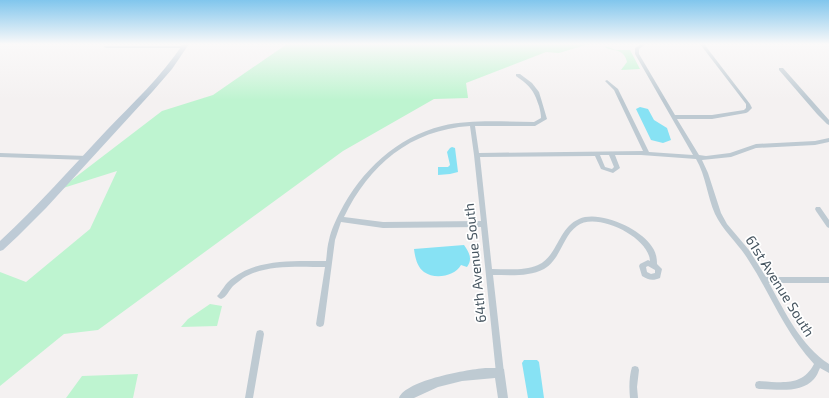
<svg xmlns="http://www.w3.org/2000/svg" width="829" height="398" font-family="'Exo 2',sans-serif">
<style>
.green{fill:#bef4d0}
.water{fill:#87e2f4}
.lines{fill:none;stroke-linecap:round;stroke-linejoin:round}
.minor{fill:#becad2;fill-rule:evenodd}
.tertiary{fill:#becad2;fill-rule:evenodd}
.secondary{fill:#becbd6;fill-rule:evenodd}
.labels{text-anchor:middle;stroke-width:3.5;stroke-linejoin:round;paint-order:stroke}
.street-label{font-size:14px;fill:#475661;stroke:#fff}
</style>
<rect width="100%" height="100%" fill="#f4f1f1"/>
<path class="green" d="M 287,44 L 589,44 L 559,53 L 546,52 L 466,83 L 468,98 L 434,99 L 343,151 L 98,330 L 64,334 L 0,386 L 0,272 L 26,282 L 90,229 L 117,171 L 60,189 L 162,111 L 213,95 Z
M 605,46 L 616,50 L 630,50 L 640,69 L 621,70 L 627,62 C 624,50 617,51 606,48 Z
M 210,304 L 222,306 L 217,326 L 181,327 L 188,319 Z
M 138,374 L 133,398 L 66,398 L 82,376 Z"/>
<path class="water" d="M 640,107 L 648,109 L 654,120 L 667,128 L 671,140 L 663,143 L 651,140 L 636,109 Z
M 452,147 L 455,148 L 458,172 L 450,174 L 438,175 L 438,167 L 448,167 L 450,165 L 447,152 L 450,148 Z
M 464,245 C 469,252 473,259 467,267 L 461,265 C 455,276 435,280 424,272 C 417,267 415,257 414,249 Z
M 524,360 L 537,360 L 539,362 L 544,398 L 528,398 L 522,363 Z"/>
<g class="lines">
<path class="minor" d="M 641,44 L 646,44 L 639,49 L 639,54 L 675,115 L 712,115 L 744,110 L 746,108 L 746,104 L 700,44 L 704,44 L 750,104 L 752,108 L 748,112 L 746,113 L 712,119 L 677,119 L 699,155 L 706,156 L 730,153 L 756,144 L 815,141 L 829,138 L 829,142 L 815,145 L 756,148 L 731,157 L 702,160 L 708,173 L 721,213 L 727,224 L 749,250 L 766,277 L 829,277 L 829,283 L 769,283 C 785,312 801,346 829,364 L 829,373 L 820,368 C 818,372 817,376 814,379 C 801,394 776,389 759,389 L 756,388 L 755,385 L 756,382 L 759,381 C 781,382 802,387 814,364 C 785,333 771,295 749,261 C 739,244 723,231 715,214 C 707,196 706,176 696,159 L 641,155 L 615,155 L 620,168 L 613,173 L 601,169 L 595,156 L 480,157 L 492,269 C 507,269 524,271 538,265 C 558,256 558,228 579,219 C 599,210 638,228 650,244 C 655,250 657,256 657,264 L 662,269 L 660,278 C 653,281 648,280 642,276 L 639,266 L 640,264 L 648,260 L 650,261 C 649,237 596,211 577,226 C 562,237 561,259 544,269 C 529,277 510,275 493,275 L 504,373 L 503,376 L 500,377 L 497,376 L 496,373 L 481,227 L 383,228 L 341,222 L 335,240 L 324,324 L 323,326 L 320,327 L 317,326 L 316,324 L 325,267 C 300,267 265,264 243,278 C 240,281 236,283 233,286 C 229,290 227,297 221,299 L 219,298 L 217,296 L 219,294 C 222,290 225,285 228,282 C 254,258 294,261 326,261 C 327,254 327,247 329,240 C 331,230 336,220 340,212 C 361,171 397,137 442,126 C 472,119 504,122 534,122 L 541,118 C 541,114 540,110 539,106 C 534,90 529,85 516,76 L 516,74 L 520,74 L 532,83 L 539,92 L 542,102 L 547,119 L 535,126 L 475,126 L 479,153 L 643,151 L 614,90 L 605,81 L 607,80 L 618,89 L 649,152 L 693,155 L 635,54 L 635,48 ZM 470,126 L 474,155 L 481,221 L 383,222 L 344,217 C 369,165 410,130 470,126 ZM 600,155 L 609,155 L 614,167 L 612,169 L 605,167 ZM 648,266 L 655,270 L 655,273 L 651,274 L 647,272 L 646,267 Z
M 104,46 L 184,46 L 186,47 L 184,48 L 106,48 L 104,47 Z
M 779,68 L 783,68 L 829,120 L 829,125 L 827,124 L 817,114 L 779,70 Z
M 0,153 L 87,156 L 90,158 L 87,160 L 0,157 Z
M 816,207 L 820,207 L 829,220 L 829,228 L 827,227 L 816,211 L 815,209 Z
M 260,330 L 263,331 L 264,334 L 253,398 L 245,398 L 256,334 L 257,331 Z
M 635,366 L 638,367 L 639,370 L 637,387 L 638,398 L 630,398 C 629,388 629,377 632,367 Z"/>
<path class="tertiary" d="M 487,368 L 500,368 L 504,369 L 508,398 L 498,398 L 495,378 L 462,381 L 438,387 L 414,398 L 399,398 C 406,380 469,369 487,368 Z"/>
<path class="secondary" d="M 183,44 L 189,44 L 172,69 L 153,91 L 46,208 L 18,236 L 3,250 L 0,251 L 0,241 C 38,206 71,168 106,131 C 133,103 161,77 183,44 Z"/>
</g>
<linearGradient id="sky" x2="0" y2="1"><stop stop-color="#81c6ed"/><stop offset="0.44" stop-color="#faf9f9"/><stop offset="1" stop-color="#faf9f9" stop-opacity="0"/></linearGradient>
<rect width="829" height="100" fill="url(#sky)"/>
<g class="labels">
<g class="street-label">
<text transform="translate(475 263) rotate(-96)" y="5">64th Avenue South</text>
<text transform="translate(780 286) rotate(58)" y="5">61st Avenue South</text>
</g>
</g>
</svg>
